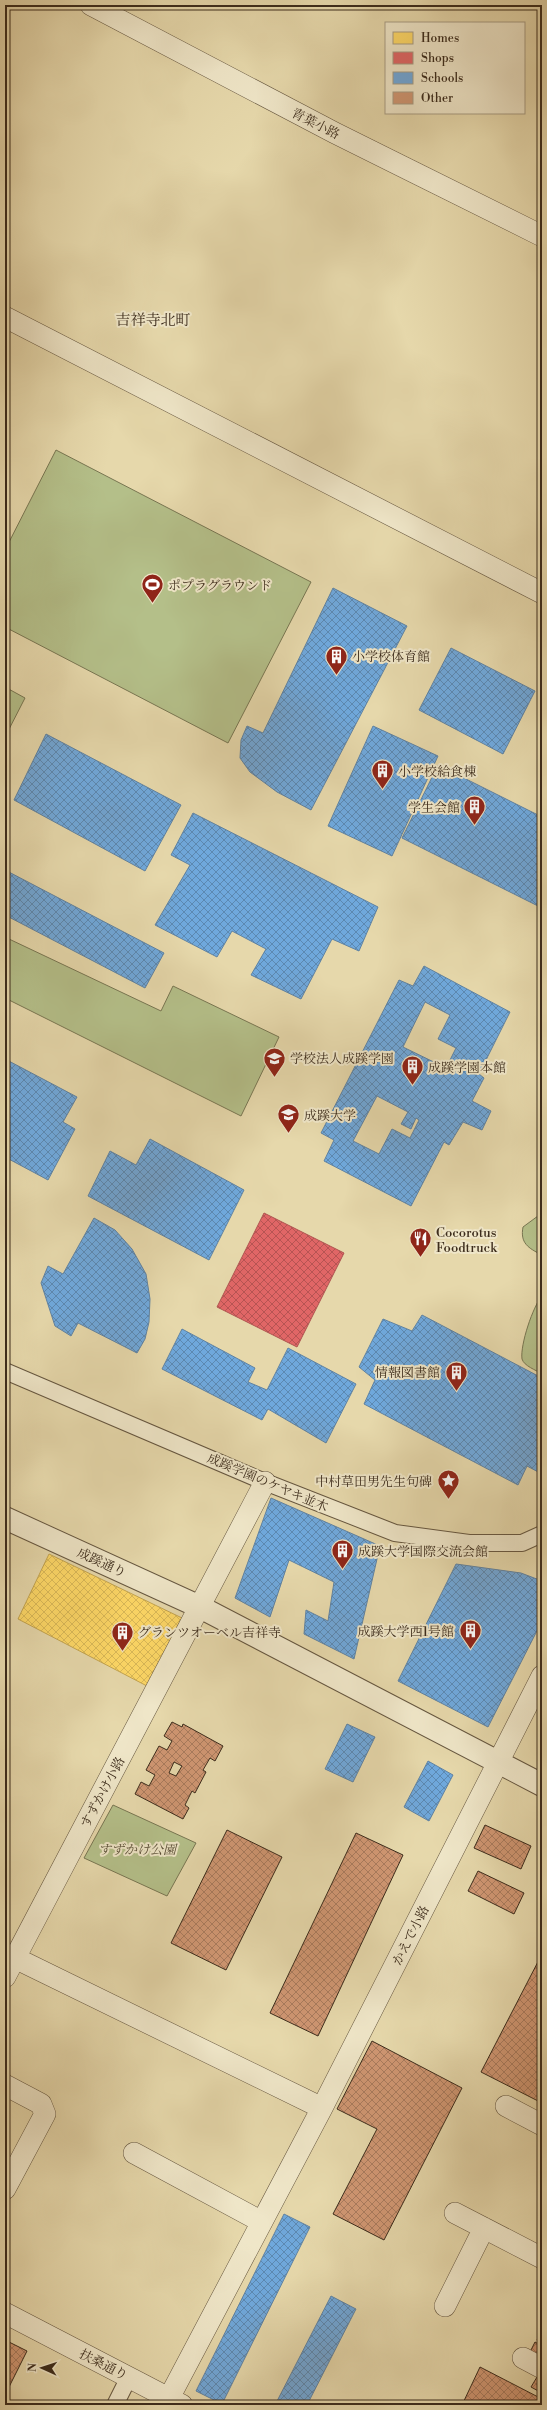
<svg xmlns="http://www.w3.org/2000/svg" width="547" height="2410" font-family="'Libre Bodoni','Noto Serif JP',serif">
<style>
.green{fill:#b4bf89;stroke:#787652}
.homes{fill:url(#homes-cross-hatch);stroke:#c4a550}
.shops{fill:url(#shops-cross-hatch);stroke:#af5550}
.schools{fill:url(#schools-cross-hatch);stroke:#6083a2;fill-rule:evenodd}
.building{fill:url(#building-cross-hatch);stroke:#3c2c1c;fill-rule:evenodd}
.lines{fill:none;stroke-linecap:round;stroke-linejoin:round}
.pedestrian-casing{stroke:#665740;stroke-width:18}
.minor-casing{stroke:#665740;stroke-width:22}
.tertiary-casing{stroke:#665740;stroke-width:24}
.pedestrian{stroke:#efe6c8;stroke-width:16}
.minor{stroke:#efe6c8;stroke-width:21}
.tertiary{stroke:#efe6c8;stroke-width:22}
.labels{text-anchor:middle;stroke-width:4;stroke-linejoin:round;paint-order:stroke}
.street-label{font-size:13px;fill:#3c2c1c;stroke:#efe6c8}
.poi-label{font-size:13px;fill:#3c2c1c;stroke:#efe6c8;text-anchor:start}
.park-label{font-size:13px;font-style:italic;fill:#544932;stroke:#efe6c8}
.quarter-label{font-size:15px;fill:#3c2c1c;stroke:#efe6c8}
</style>
<defs>
<pattern id="homes-cross-hatch" width="8" height="8" patternUnits="userSpaceOnUse"><rect width="8" height="8" fill="#ffd966"/><path d="M0 0l8 8M0 8l8-8" fill="none" stroke="#dbba58"/></pattern>
<pattern id="shops-cross-hatch" width="8" height="8" patternUnits="userSpaceOnUse"><rect width="8" height="8" fill="#e06666"/><path d="M0 0l8 8M0 8l8-8" fill="none" stroke="#b75453"/></pattern>
<pattern id="schools-cross-hatch" width="8" height="8" patternUnits="userSpaceOnUse"><rect width="8" height="8" fill="#6fa8dc"/><path d="M0 0l8 8M0 8l8-8" fill="none" stroke="#5c89b2"/></pattern>
<pattern id="building-cross-hatch" width="8" height="8" patternUnits="userSpaceOnUse"><rect width="8" height="8" fill="#cf9672"/><path d="M0 0l8 8M0 8l8-8" fill="none" stroke="#a97b5d"/></pattern>
</defs>
<rect width="100%" height="100%" fill="#e6d8ab"/>
<filter id="stains"><feTurbulence type="fractalNoise" baseFrequency=".005" numOctaves="4"/><feColorMatrix values="0 0 0 0 .2 0 0 0 0 .09 0 0 0 0 .02 0 0 0 .5 -.17"/></filter>
<radialGradient id="worn" r=".72"><stop offset=".6" stop-color="#630" stop-opacity="0"/><stop offset="1" stop-color="#630" stop-opacity=".3"/></radialGradient>
<path class="green" d="M 56,450 L 311,582 L 228,743 L 5,627 L 5,550 Z
M 5,687 L 25,698 L 5,737 Z
M 9,939 L 161,1011 L 173,986 L 279,1037 L 241,1116 L 5,998 L 5,948 Z
M 542,1213 L 542,1255 C 528,1248 520,1243 523,1227 Z
M 542,1296 L 542,1374 C 536,1370 524,1366 522,1359 C 520,1345 533,1306 542,1296 Z
M 113,1805 L 196,1843 L 167,1896 L 84,1858 Z"/>
<path class="homes" d="M 49,1554 L 182,1618 L 147,1686 L 18,1619 Z"/>
<path class="shops" d="M 264,1213 L 344,1253 L 297,1347 L 217,1307 Z"/>
<path class="schools" d="M 333,588 L 407,626 L 311,810 L 277,792 L 250,772 L 240,758 L 241,740 L 247,726 L 263,733 Z
M 451,648 L 535,691 L 503,754 L 419,710 Z
M 373,726 L 438,756 L 392,856 L 328,826 Z
M 46,734 L 181,805 L 145,871 L 14,800 Z
M 438,765 L 542,817 L 542,908 L 402,838 Z
M 193,813 L 378,907 L 359,951 L 332,939 L 301,999 L 251,975 L 266,949 L 232,931 L 217,957 L 155,925 L 190,865 L 171,855 Z
M 5,870 L 164,953 L 145,988 L 5,915 Z
M 424,966 L 510,1012 L 479,1074 L 484,1078 L 472,1101 L 491,1111 L 482,1130 L 463,1122 L 449,1145 L 444,1142 L 411,1206 L 324,1161 L 334,1140 L 321,1133 L 399,980 L 413,986 ZM 425,1002 L 450,1015 L 438,1039 L 456,1048 L 446,1068 L 403,1047 ZM 377,1096 L 408,1112 L 401,1124 L 411,1129 L 416,1118 L 419,1120 L 410,1138 L 392,1129 L 379,1154 L 353,1141 Z
M 5,1059 L 77,1097 L 63,1122 L 75,1129 L 48,1180 L 5,1157 Z
M 150,1139 L 244,1190 L 209,1260 L 88,1196 L 110,1151 L 136,1165 Z
M 94,1218 L 115,1230 L 132,1249 L 146,1274 L 150,1299 L 149,1322 L 145,1339 L 137,1353 L 78,1323 L 71,1336 L 55,1326 L 41,1283 L 48,1266 L 63,1274 Z
M 422,1315 L 542,1378 L 542,1474 L 527,1466 L 518,1485 L 364,1404 L 375,1380 L 359,1367 L 383,1319 L 412,1331 Z
M 182,1329 L 255,1368 L 248,1382 L 267,1390 L 288,1348 L 356,1384 L 326,1443 L 268,1409 L 262,1420 L 162,1369 Z
M 271,1498 L 380,1546 L 354,1659 L 304,1634 L 306,1610 L 328,1621 L 334,1582 L 289,1560 L 270,1617 L 235,1598 Z
M 456,1564 L 521,1573 L 542,1581 L 542,1621 L 488,1727 L 398,1681 Z
M 347,1724 L 375,1737 L 353,1782 L 325,1769 Z
M 428,1761 L 453,1775 L 429,1821 L 404,1807 Z
M 284,2214 L 310,2227 L 222,2404 L 196,2391 Z
M 331,2296 L 356,2309 L 307,2405 L 275,2405 Z"/>
<path class="building" d="M 172,1722 L 182,1727 L 183,1724 L 223,1746 L 215,1761 L 210,1758 L 203,1770 L 206,1772 L 195,1793 L 192,1791 L 185,1805 L 189,1808 L 183,1819 L 135,1794 L 141,1782 L 149,1786 L 155,1775 L 146,1770 L 159,1746 L 167,1750 L 172,1741 L 164,1736 ZM 174,1762 L 182,1766 L 176,1776 L 169,1773 Z
M 485,1825 L 531,1846 L 521,1869 L 474,1848 Z
M 227,1830 L 282,1857 L 226,1970 L 171,1943 Z
M 356,1833 L 403,1855 L 318,2036 L 270,2013 Z
M 478,1871 L 524,1893 L 514,1914 L 468,1891 Z
M 542,1954 L 542,2103 L 481,2072 Z
M 372,2041 L 462,2088 L 384,2240 L 333,2214 L 377,2129 L 337,2109 Z
M 542,2331 L 542,2342 L 537,2340 Z
M 5,2340 L 27,2351 L 5,2395 Z
M 535,2342 L 542,2346 L 542,2361 L 529,2354 Z
M 480,2367 L 542,2399 L 542,2405 L 462,2405 Z
M 537,2377 L 542,2380 L 542,2393 L 531,2387 Z"/>
<g class="lines">
<defs>
<path id="pedestrian" d="M 5,1371 L 265,1482 L 395,1533 L 469,1543 L 522,1543 L 542,1534
M 115,2405 L 129,2377"/>
<path id="minor" d="M 91,5 L 335,133 L 542,236
M 5,317 L 542,593
M 15,1958 L 322,2108
M 5,1977 L 265,1482
M 5,2085 L 41,2104 L 45,2114 L 5,2189
M 506,2106 L 542,2125
M 134,2153 L 262,2222
M 455,2213 L 542,2258
M 445,2306 L 484,2228
M 5,2313 L 182,2405
M 523,2358 L 542,2368
M 169,2398 L 322,2108 L 542,1676"/>
<path id="tertiary" d="M 5,1518 L 200,1607 L 542,1785"/>
</defs>
<use href="#pedestrian" class="pedestrian-casing"/>
<use href="#minor" class="minor-casing"/>
<use href="#tertiary" class="tertiary-casing"/>
<use href="#pedestrian" class="pedestrian"/>
<use href="#minor" class="minor"/>
<use href="#tertiary" class="tertiary"/>
</g>
<defs>
<symbol id="stadium-pin" viewBox="-11 -11 22 30"><path d="M0 17L-7.5 6A9.5 9.5 0 1 1 7.5 6Z" fill="#8f2418" stroke="#efe6c8"/><path d="M0-5a6.5 5 0 1 0 0 10a6.5 5 0 1 0 0-10ZM-3.5-1.8h7v3.6h-7Z" fill="#fff"/></symbol>
<symbol id="building-pin" viewBox="-11 -11 22 30"><path d="M0 17L-7.5 6A9.5 9.5 0 1 1 7.5 6Z" fill="#8f2418" stroke="#efe6c8"/><path d="M-4-6H4V6H1V3H-1V6H-4ZM-2.5-4.3h1.7v1.8h-1.7ZM.8-4.3h1.7v1.8H.8ZM-2.5-1h1.7V.8h-1.7ZM.8-1h1.7V.8H.8Z" fill="#fff"/></symbol>
<symbol id="university-pin" viewBox="-11 -11 22 30"><path d="M0 17L-7.5 6A9.5 9.5 0 1 1 7.5 6Z" fill="#8f2418" stroke="#efe6c8"/><path d="M0-5L7-2L0 1L-7-2ZM-4 1L0 2.5L4 1V4Q0 6-4 4Z" fill="#fff"/></symbol>
<symbol id="restaurant-pin" viewBox="-11 -11 22 30"><path d="M0 17L-7.5 6A9.5 9.5 0 1 1 7.5 6Z" fill="#8f2418" stroke="#efe6c8"/><path d="M-5-6h1v4h1v-4h1v4h1v-4h1v5L-1.5 .5V6h-2V.5L-5-1ZM5-6V6H3V1.5H1.5Q1.5-4 5-6Z" fill="#fff"/></symbol>
<symbol id="sight-pin" viewBox="-11 -11 22 30"><path d="M0 17L-7.5 6A9.5 9.5 0 1 1 7.5 6Z" fill="#8f2418" stroke="#efe6c8"/><path d="M0-6L1.8-2.2L6-1.7L2.9 1.2L3.7 5.4L0 3.3L-3.7 5.4L-2.9 1.2L-6-1.7L-1.8-2.2Z" fill="#fff"/></symbol>
</defs>
<g fill-rule="evenodd">
<use href="#stadium-pin" x="140" y="572" width="25" height="34"/>
<use href="#building-pin" x="324" y="644" width="25" height="34"/>
<use href="#building-pin" x="370" y="758" width="25" height="34"/>
<use href="#building-pin" x="462" y="794" width="25" height="34"/>
<use href="#university-pin" x="262" y="1046" width="25" height="34"/>
<use href="#building-pin" x="400" y="1054" width="25" height="34"/>
<use href="#university-pin" x="276" y="1102" width="25" height="34"/>
<use href="#restaurant-pin" x="408" y="1226" width="25" height="34"/>
<use href="#building-pin" x="444" y="1360" width="25" height="34"/>
<use href="#sight-pin" x="436" y="1468" width="25" height="34"/>
<use href="#building-pin" x="330" y="1538" width="25" height="34"/>
<use href="#building-pin" x="458" y="1618" width="25" height="34"/>
<use href="#building-pin" x="110" y="1620" width="25" height="34"/>
</g>
<g class="labels">
<g class="street-label">
<text transform="translate(316 123) rotate(27)" y="5">青葉小路</text>
<text transform="translate(268 1482) rotate(23)" y="5">成蹊学園のケヤキ並木</text>
<text transform="translate(102 1562) rotate(25)" y="5">成蹊通り</text>
<text transform="translate(102 1792) rotate(-62)" y="5">すずかけ小路</text>
<text transform="translate(410 1935) rotate(-63)" y="5">かえで小路</text>
<text transform="translate(104 2364) rotate(27)" y="5">扶桑通り</text>
</g>
<g class="poi-label">
<text x="168" y="590">ポプラグラウンド</text>
<text x="352" y="661">小学校体育館</text>
<text x="398" y="776">小学校給食棟</text>
<text x="460" y="812" text-anchor="end">学生会館</text>
<text x="290" y="1063">学校法人成蹊学園</text>
<text x="428" y="1072">成蹊学園本館</text>
<text x="304" y="1120">成蹊大学</text>
<text x="436" y="1237">Cocorotus<tspan x="436" dy="15">Foodtruck</tspan></text>
<text x="440" y="1377" text-anchor="end">情報図書館</text>
<text x="432" y="1486" text-anchor="end">中村草田男先生句碑</text>
<text x="358" y="1556">成蹊大学国際交流会館</text>
<text x="454" y="1636" text-anchor="end">成蹊大学西1号館</text>
<text x="138" y="1637">グランツオーベル吉祥寺</text>
</g>
<g class="park-label">
<text x="137" y="1854">すずかけ公園</text>
</g>
<g class="quarter-label">
<text x="153" y="325">吉祥寺北町</text>
</g>
</g>
<rect width="547" height="2410" fill="none" stroke="#e6d8ab" stroke-width="20"/>
<rect x="6" y="6" width="535" height="2398" fill="none" stroke="#3c2c1c" stroke-width="2"/>
<rect x="10" y="10" width="527" height="2390" fill="none" stroke="#3c2c1c"/>
<rect x="385" y="22" width="140" height="92" fill="#efe6c8" stroke="#a79c83"/>
<rect x="393" y="32" width="20" height="12" fill="#ffd966" stroke="#a79c83"/>
<text x="421" y="42" font-size="12" fill="#3c2c1c">Homes</text>
<rect x="393" y="52" width="20" height="12" fill="#e06666" stroke="#a79c83"/>
<text x="421" y="62" font-size="12" fill="#3c2c1c">Shops</text>
<rect x="393" y="72" width="20" height="12" fill="#6fa8dc" stroke="#a79c83"/>
<text x="421" y="82" font-size="12" fill="#3c2c1c">Schools</text>
<rect x="393" y="92" width="20" height="12" fill="#cf9672" stroke="#a79c83"/>
<text x="421" y="102" font-size="12" fill="#3c2c1c">Other</text>
<g transform="translate(42 2368) rotate(273)" stroke="#efe6c8" stroke-width="3" paint-order="stroke">
<path d="M0-3L7 15L0 10L-7 15Z" fill="#3c2c1c"/>
<text y="-6" font-size="11" font-weight="bold" text-anchor="middle" fill="#3c2c1c">N</text>
</g>
<rect width="100%" height="100%" filter="url(#stains)"/>
<rect width="100%" height="100%" fill="url(#worn)"/>
</svg>
